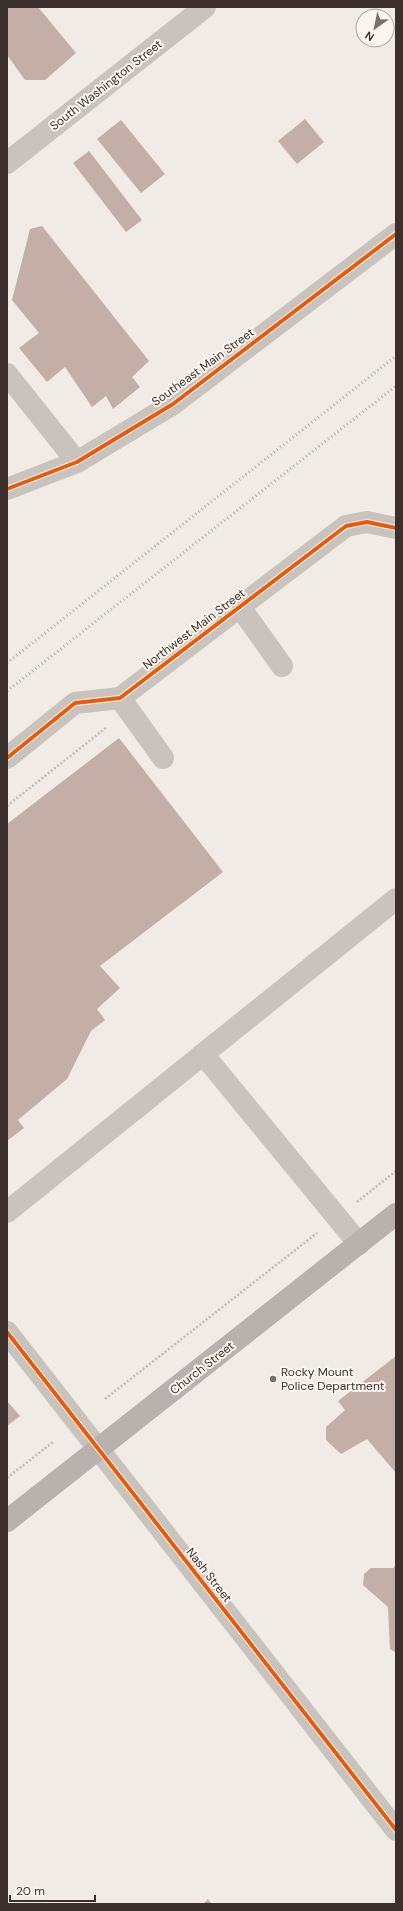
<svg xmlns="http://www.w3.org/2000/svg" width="403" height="1911" font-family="'DM Sans',sans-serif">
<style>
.building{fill:#c3afa7}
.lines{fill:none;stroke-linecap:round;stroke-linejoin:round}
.path{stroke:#c2bbb6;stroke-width:2.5;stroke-dasharray:2 2;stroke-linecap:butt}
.minor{stroke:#c9c3be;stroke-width:22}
.major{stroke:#b8b1ad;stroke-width:22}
.rail{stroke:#b1aca8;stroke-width:3;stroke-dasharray:1 3;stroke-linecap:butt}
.cycleway-casing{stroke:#fbf5ee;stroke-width:6}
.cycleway{stroke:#e8590c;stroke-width:4}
.poi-dot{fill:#7a716c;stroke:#fbf5ee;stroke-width:1.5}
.labels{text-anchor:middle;stroke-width:4;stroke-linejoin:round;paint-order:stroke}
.street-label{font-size:12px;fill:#3b302b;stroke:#fbf5ee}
.poi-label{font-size:12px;fill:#3b302b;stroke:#fbf5ee;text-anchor:start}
</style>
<rect width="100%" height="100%" fill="#f0ebe5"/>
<path class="building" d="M 7,7 L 38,7 L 76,53 L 45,80 L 25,80 L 7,55 Z
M 305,119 L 324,142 L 297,164 L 278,141 Z
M 121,120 L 165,174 L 141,193 L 97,139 Z
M 89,151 L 142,220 L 126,232 L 73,163 Z
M 42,226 L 149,361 L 132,377 L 140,387 L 113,409 L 106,396 L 92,407 L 65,367 L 47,382 L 19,348 L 39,333 L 12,300 L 30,229 Z
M 119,738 L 223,872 L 100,966 L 120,988 L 97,1009 L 105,1020 L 91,1031 L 67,1079 L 18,1120 L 24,1128 L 7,1141 L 7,824 Z
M 396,1356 L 396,1473 L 367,1439 L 341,1454 L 326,1440 L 326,1427 L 345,1410 L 338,1401 Z
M 7,1401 L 20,1416 L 7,1426 Z
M 396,1562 L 396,1653 L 390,1649 L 388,1607 L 363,1585 L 364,1574 L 371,1568 L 394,1568 Z
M 208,1899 L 212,1904 L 203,1904 Z"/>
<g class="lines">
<path class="path" d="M 7,806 L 107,727
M 357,1202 L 396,1171
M 105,1399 L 317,1233
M 7,1478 L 53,1442"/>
<path class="minor" d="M 7,163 L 205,7
M 7,374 L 77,462
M 7,489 L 77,462 L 173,404 L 396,234
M 240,607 L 282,666
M 120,698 L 163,758
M 7,758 L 75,703 L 120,698 L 346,526 L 367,522 L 396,528
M 203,1054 L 359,1244
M 7,1212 L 396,899
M 7,1332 L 396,1830"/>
<path class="major" d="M 7,1521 L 396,1214"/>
<path class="rail" d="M 7,663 L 396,356
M 7,691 L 396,386"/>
<defs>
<path id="cycleway" d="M 7,489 L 77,462 L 173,404 L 396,234
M 7,758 L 75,703 L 120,698 L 346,526 L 367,522 L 396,528
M 7,1332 L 396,1830"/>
</defs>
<use href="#cycleway" class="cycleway-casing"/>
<use href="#cycleway" class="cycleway"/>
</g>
<circle class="poi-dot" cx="273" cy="1379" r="4"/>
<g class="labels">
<g class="street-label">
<text transform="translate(106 85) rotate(-38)" y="4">South Washington Street</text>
<text transform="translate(203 367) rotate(-36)" y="4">Southeast Main Street</text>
<text transform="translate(194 629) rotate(-37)" y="4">Northwest Main Street</text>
<text transform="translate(202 1368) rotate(-38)" y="4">Church Street</text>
<text transform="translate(209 1575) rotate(52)" y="4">Nash Street</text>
</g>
<g class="poi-label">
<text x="281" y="1376">Rocky Mount<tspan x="281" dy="14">Police Department</tspan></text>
</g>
</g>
<rect width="403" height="1911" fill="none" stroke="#3b302b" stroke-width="16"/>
<g transform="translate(375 28) rotate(213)"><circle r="19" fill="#fbf5ee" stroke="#aea6a0"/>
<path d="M0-3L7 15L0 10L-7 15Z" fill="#7a716c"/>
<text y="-6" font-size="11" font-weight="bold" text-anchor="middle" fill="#3b302b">N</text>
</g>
<path d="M10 1895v6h85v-6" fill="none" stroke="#3b302b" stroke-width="2"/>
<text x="16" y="1895" font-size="12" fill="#3b302b" stroke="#fbf5ee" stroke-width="3" paint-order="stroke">20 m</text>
</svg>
